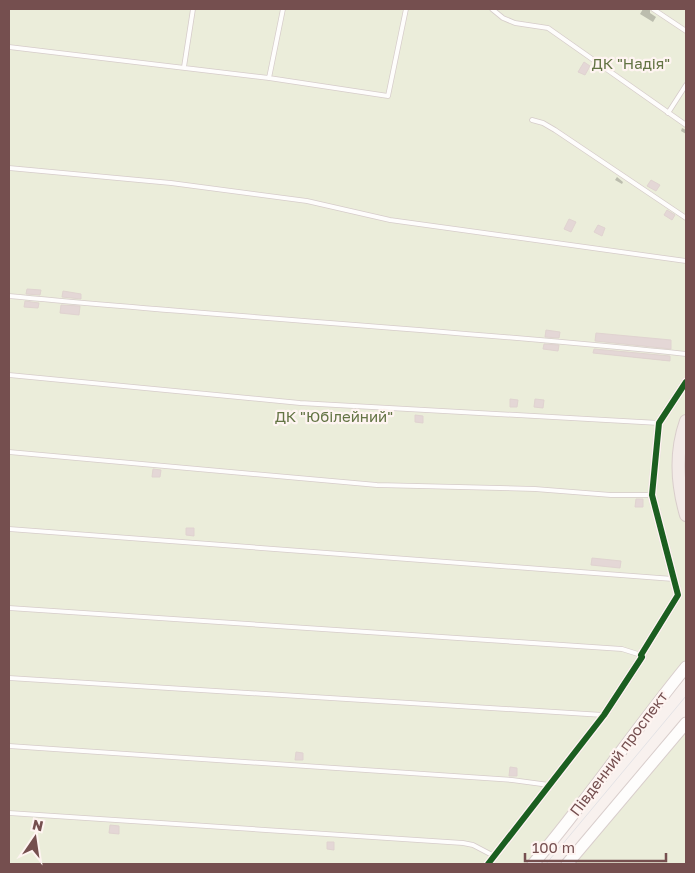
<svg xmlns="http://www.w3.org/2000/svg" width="695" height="873" font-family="'Golos Text',sans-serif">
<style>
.green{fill:#ebedda}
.shadow{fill:#0003}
.building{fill:#e4d7d6;stroke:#e0d3d0}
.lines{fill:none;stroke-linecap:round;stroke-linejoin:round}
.lane-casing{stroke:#d6ccca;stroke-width:5.5}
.street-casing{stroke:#d6ccca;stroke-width:9}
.secondary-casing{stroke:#d9cecc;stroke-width:13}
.primary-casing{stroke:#d9cdcb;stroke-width:14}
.lane{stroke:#fefdfc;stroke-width:4}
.street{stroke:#fefdfc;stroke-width:8}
.secondary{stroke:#fefdfc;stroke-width:11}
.primary{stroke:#f2eae7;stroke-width:12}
.tram{stroke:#e4e3e6;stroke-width:1}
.cycleway-casing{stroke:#fef4f1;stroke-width:9}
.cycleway{stroke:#1b5e20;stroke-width:6}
.labels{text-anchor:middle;stroke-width:4.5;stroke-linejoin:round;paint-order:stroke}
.park-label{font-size:15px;fill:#637444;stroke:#fef4f1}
.street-label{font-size:15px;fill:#754f4f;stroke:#fef4f1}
</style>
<rect width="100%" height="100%" fill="#f8f1ee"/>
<path class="green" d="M 9,9 L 686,9 L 686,667 L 533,864 L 9,864 Z
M 686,724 L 686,864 L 567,864 Z"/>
<path class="shadow" d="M 643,9 L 650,9 L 650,13 L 656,17 L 653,22 L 640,14 Z
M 682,128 L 686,130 L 686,134 L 681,131 Z
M 617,177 L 623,182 L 622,184 L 615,180 Z
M 595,353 L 670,357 L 670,361 Z"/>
<path class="building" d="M 584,62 L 590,66 L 585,75 L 578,72 Z
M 651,180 L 660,185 L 656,191 L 647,186 Z
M 667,210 L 675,215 L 672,220 L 664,215 Z
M 569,219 L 576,222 L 571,232 L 564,229 Z
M 598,225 L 605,228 L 602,236 L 594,232 Z
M 27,289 L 41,290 L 40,295 L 26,294 Z
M 63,291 L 81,294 L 81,299 L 62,297 Z
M 25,301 L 39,303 L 38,308 L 24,307 Z
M 61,305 L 80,306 L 79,315 L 60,313 Z
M 546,330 L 560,332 L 559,338 L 545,337 Z
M 596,333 L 671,340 L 671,349 L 595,341 Z
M 544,344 L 559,345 L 558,351 L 543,349 Z
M 594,349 L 670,356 L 670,361 L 593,353 Z
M 510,399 L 518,400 L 517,407 L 510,407 Z
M 535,399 L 544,400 L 543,408 L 534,407 Z
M 415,415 L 423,416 L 423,423 L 415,422 Z
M 153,469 L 161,470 L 160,477 L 152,477 Z
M 636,499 L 643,499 L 643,507 L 635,507 Z
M 186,528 L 194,528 L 194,536 L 186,535 Z
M 592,558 L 621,561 L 620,568 L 591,565 Z
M 296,752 L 303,753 L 303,760 L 295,760 Z
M 510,767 L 517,768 L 517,776 L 509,776 Z
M 110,825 L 119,826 L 119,834 L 109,833 Z
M 327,842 L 334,842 L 334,850 L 327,849 Z"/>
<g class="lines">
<defs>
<path id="lane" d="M 492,9 L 503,18 L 515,23 L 548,28 L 686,125
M 653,9 L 686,31
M 9,47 L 269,78 L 388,96 L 406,9
M 184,67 L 193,9
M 269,78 L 283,9
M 668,113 L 686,85
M 532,120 L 543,123 L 555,130 L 686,218
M 9,168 L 171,183 L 307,201 L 390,220 L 686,261
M 9,296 C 234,318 461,330 686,354
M 9,375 L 300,403 L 659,423
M 9,452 L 377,485 L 535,489 L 611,495 L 652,495
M 9,529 L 673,579
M 9,608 L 622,649 L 641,655
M 9,678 L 603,715
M 9,746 L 512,780 L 549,785
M 9,813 L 463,843 L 473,845 L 494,856"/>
<path id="street" d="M 641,655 L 678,595 L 652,495 L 659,423 L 686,382
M 488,864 L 604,715 L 642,657"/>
<path id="secondary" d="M 533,864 C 587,801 633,732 686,667
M 567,864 L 686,723"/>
<path id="primary" d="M 686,421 C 675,452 677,484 686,515"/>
</defs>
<use href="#lane" class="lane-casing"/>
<use href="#street" class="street-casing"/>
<use href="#secondary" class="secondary-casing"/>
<use href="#primary" class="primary-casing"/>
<use href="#lane" class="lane"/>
<use href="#street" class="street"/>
<use href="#secondary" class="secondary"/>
<use href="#primary" class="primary"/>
<path class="tram" d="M 546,864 L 686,696"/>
<defs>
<path id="cycleway" d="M 641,655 L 678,595 L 652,495 L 659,423 L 686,382
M 488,864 L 604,715 L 642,657"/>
</defs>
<use href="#cycleway" class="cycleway-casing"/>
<use href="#cycleway" class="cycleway"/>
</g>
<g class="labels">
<g class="park-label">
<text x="631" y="69">ДК "Надія"</text>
<text x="334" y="422">ДК "Юбілейний"</text>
</g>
<g class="street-label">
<text transform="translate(619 754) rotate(-53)" y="5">Південний проспект</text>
</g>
</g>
<rect width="695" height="873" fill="none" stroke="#754f4f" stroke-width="20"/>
<g transform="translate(35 838) rotate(13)" stroke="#fef4f1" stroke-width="4" paint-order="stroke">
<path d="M0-4L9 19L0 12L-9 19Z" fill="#754f4f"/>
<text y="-8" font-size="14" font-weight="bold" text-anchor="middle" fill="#754f4f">N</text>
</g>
<path d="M525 853v8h141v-8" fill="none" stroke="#754f4f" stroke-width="2.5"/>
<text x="532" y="853" font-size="15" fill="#754f4f" stroke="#fef4f1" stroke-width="4" paint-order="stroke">100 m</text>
</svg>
